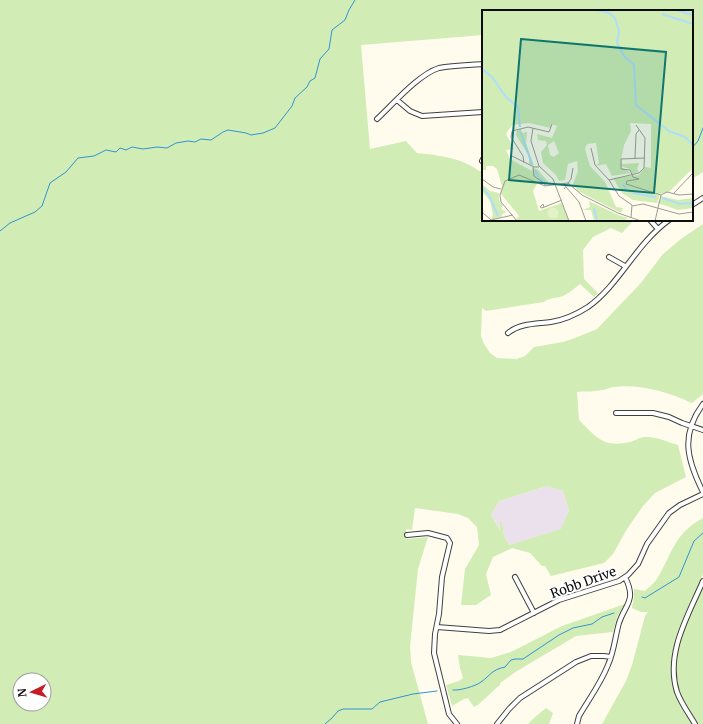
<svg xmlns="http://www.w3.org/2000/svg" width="703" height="724" font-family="Merriweather,serif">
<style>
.industrial{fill:#ebe1ed}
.green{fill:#d1ecb4;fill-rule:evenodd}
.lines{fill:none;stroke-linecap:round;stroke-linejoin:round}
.stream{stroke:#3193d6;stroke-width:1}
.minor-casing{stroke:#404040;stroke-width:6}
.minor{stroke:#fff;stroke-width:4}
.labels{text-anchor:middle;stroke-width:4;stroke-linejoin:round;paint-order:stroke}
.street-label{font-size:13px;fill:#0d0d0d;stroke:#fff}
.inset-river{fill:none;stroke:#aedefa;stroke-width:2}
.inset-road{fill:none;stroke:#9e9c94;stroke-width:1}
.view{fill:#0f766e;fill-opacity:0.15;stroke:#0f766e;stroke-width:2}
.inset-edge{fill:none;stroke:#0d0d0d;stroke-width:2}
</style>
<rect width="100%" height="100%" fill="#fffcee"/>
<path class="industrial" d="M 547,486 L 563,491 L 569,510 L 562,529 L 509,545 L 504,536 L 502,521 L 501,531 L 491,515 L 499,501 Z"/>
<path class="green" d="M 0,0 L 703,0 L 703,172 L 692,179 L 692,11 L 483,11 L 483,35 L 361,45 L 370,149 L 406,141 L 417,153 C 437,155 463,158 479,171 L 483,171 L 483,220 L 634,220 L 622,233 L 611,228 L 593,237 L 583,250 L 584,279 L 598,293 L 594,297 L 580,284 C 574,289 569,293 563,296 C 557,298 548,298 544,302 L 486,311 L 482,308 L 481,336 L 484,344 L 490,353 L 497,358 L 517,359 L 525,356 L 534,347 L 563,342 L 575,338 L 597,329 L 640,284 L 663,254 L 681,239 L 703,224 L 703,394 L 692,403 C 668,392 640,384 614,387 C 610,387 606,390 602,390 C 594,392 585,391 577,392 L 579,420 C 596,437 603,448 630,442 C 635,441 639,437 645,437 C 655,436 668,442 678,445 L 686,477 L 655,493 L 643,506 L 627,529 L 613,554 L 604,563 L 551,576 L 545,566 L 542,566 L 530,553 L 512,548 L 493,557 L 486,574 L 491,595 L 476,605 L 461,605 L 465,569 L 479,545 L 477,527 L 468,518 L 458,514 L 415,508 L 412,530 L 406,529 L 406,539 L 428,537 L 418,569 L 410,647 L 411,662 L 428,724 L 0,724 ZM 547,486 L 563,491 L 569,510 L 561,529 L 509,545 L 504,536 L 502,521 L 500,522 L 500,530 L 491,515 L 499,501 ZM 20,680 L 44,680 L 44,704 L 20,704 Z
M 703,518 L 703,573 L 701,579 L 703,580 L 703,724 L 602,724 L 626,681 L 632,665 L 645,616 L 648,612 L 641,612 L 632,608 L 634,597 L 634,589 L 645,591 C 649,587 655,583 658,577 C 673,552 674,534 703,518 Z
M 625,604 L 617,617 L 613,632 L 576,636 L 517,671 L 500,683 L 500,685 C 493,690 480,705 474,707 L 468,698 L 464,699 L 452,706 L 446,685 L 459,681 L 463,678 L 460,668 L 458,655 L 491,658 L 511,652 L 562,626 Z
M 546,708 L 553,713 L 549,724 L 528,724 L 535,717 Z"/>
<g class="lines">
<path class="stream" d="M 692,148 L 698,141 L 703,128
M 0,231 L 10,223 L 35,212 L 42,206 L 50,183 L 66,172 L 78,158 L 94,156 L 106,150 L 116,152 L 120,148 L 126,150 L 132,147 L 143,149 L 157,147 L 167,148 L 176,143 L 188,141 L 195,142 L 201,139 L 211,140 L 223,132 L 228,130 L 246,133 L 251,135 L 263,133 L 275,128 L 292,106 L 295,98 L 307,87 L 310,81 L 315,78 L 320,59 L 329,49 L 332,30 L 345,20 L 349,10 L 355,0
M 642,597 L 645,598 L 679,577 L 694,541 L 703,533
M 453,690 C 459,691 476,686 481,682 C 491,675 491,670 505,667 L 511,660 L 515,659 L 523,659 L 559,635 L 573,628 L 592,624 L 602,617 L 614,613
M 325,724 L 332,718 L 338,711 L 343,709 L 372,709 L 380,702 L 413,694 L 437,691"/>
<defs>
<path id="minor" d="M 397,100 L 410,111 L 422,116 L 483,112
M 377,119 C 393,104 419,74 439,68 C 453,65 469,65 483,64
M 482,161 L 483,159
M 692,205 L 703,198
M 650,220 L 658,229
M 609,257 L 625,266
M 508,333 C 520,323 537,324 551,322 C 564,320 577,314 588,307 C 620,284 635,245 669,220
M 703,404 C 680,435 687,460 703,492
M 616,413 L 653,413 L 669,417 L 682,423 L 703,430
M 407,535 L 428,533 L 447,538 L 450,543 L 442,577 L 439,614 L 435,634 L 434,653 L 449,714 L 457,724
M 515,577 L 534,613
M 437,627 L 489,631 L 500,630 L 559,600 L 619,581 L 628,575 L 638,564 L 647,544 L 669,513 L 680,505 L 703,494
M 497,724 L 509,709 L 520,698 L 576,662 L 591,656 L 604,656 L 611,657
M 577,724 L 579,716 C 589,699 601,683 608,665 C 614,652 615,637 619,623 C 625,604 637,601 625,577
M 695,724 C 689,714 681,703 677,692 C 665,653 688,616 703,581"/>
</defs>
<use href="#minor" class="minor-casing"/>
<use href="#minor" class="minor"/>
</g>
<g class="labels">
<g class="street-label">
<text transform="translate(583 582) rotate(-20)" y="5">Robb Drive</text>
</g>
</g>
<g transform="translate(482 10)">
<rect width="211" height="211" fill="#fffcee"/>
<path d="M 0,0 L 211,0 L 211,158 L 187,182 L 178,184 L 175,193 L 151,190 L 140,183 L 131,168 L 157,165 L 163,157 L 169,158 L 169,114 L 148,113 L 149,121 L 142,135 L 138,155 L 140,149 L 140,154 L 157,153 L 155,159 L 157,162 L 150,164 L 148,159 L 138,156 L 149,163 L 130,166 L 124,154 L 114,156 L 117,153 L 114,133 L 105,134 L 103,139 L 108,156 L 123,172 L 134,197 L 141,198 L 139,203 L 96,181 L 91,174 L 96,161 L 95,151 L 86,154 L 83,170 L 77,171 L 74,165 L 61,153 L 59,142 L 65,135 L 64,131 L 56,130 L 55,124 L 70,128 L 75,116 L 69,114 L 69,118 L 47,113 L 30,115 L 24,124 L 32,139 L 24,140 L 28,149 L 50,161 L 51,158 L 55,159 L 69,175 L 56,172 L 51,181 L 57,201 L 80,193 L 87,211 L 32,211 L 37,206 L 19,184 L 20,176 L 15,159 L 11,156 L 4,156 L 4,160 L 0,160 ZM 72,131 L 77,143 L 72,147 L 68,145 L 66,135 ZM 39,119 L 40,123 L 45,122 L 44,133 L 52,156 L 47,154 L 47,146 L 34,125 L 35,120 ZM 0,174 L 8,181 L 17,183 L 17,191 L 21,195 L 19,198 L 24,203 L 20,204 L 20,207 L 9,210 L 11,205 L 8,191 L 0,181 ZM 179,186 L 196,190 L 211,188 L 211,198 L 196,200 L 176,193 ZM 107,191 L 136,205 L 146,208 L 142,211 L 112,211 L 109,200 L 101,200 L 108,197 Z" fill="#d1ecb4" fill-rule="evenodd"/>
<path d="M65.5 203a5.5 5.5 0 1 1 11 0a5.5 5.5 0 1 1-11 0Z" fill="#e3f3c7"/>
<path class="inset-river" d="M 115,0 L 127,3 L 133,8 L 137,21 L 135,33 L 142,46 L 152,55 L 154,95 L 187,121 L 203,127 L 211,135M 194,0 L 211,5M 180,4 L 211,14M 0,59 L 10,67 L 24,87 L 36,97 L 38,117M 38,121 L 50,154M 53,160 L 57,168 L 66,174M 141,174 L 144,179 L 151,183 L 174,187M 0,178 L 7,185 L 16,206M 180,188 L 198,194 L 211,193M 112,198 L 115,211"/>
<path class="inset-road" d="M 51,118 L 49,131 L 57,156 L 71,169 L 87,211M 109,138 L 113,155 L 127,170 L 137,186 L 150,195 L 149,208M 28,145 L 52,157 L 57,157M 153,148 L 154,124 L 157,120M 163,148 L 139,149 L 139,159 L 148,160 L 151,167 L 157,169 L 145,171 L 144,174 L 179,185M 42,153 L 41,146 L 29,127 L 30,121 L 46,117 L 67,122 L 70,114M 51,157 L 52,166 L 63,174 L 63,176M 0,169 L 11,177 L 19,179M 127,170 L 157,163 L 162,158 L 163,128 L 154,115M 84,177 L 97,192 L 104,211M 82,179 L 89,169 L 91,158M 191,184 L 211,163M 179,185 L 185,182 L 197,185 L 211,184M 150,196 L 161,194 L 197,204 L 211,202M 62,197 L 61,194 L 58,197 L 60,198 L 80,190M 0,202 L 9,210 L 31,205M 35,211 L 19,192 L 18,185 L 23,171 L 37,165 L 63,176 L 86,173 L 100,185 L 136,203 L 159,211M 173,211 L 179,185"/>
<path class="view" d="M 39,29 L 184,42 L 172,183 L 27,170 Z"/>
<rect width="211" height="211" class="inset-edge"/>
</g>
<g transform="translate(32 692) rotate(265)"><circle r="19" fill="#ffffff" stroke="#9e9e9e"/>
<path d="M0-3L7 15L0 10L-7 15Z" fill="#c61c24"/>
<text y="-6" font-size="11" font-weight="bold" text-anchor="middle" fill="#0d0d0d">N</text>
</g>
</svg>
